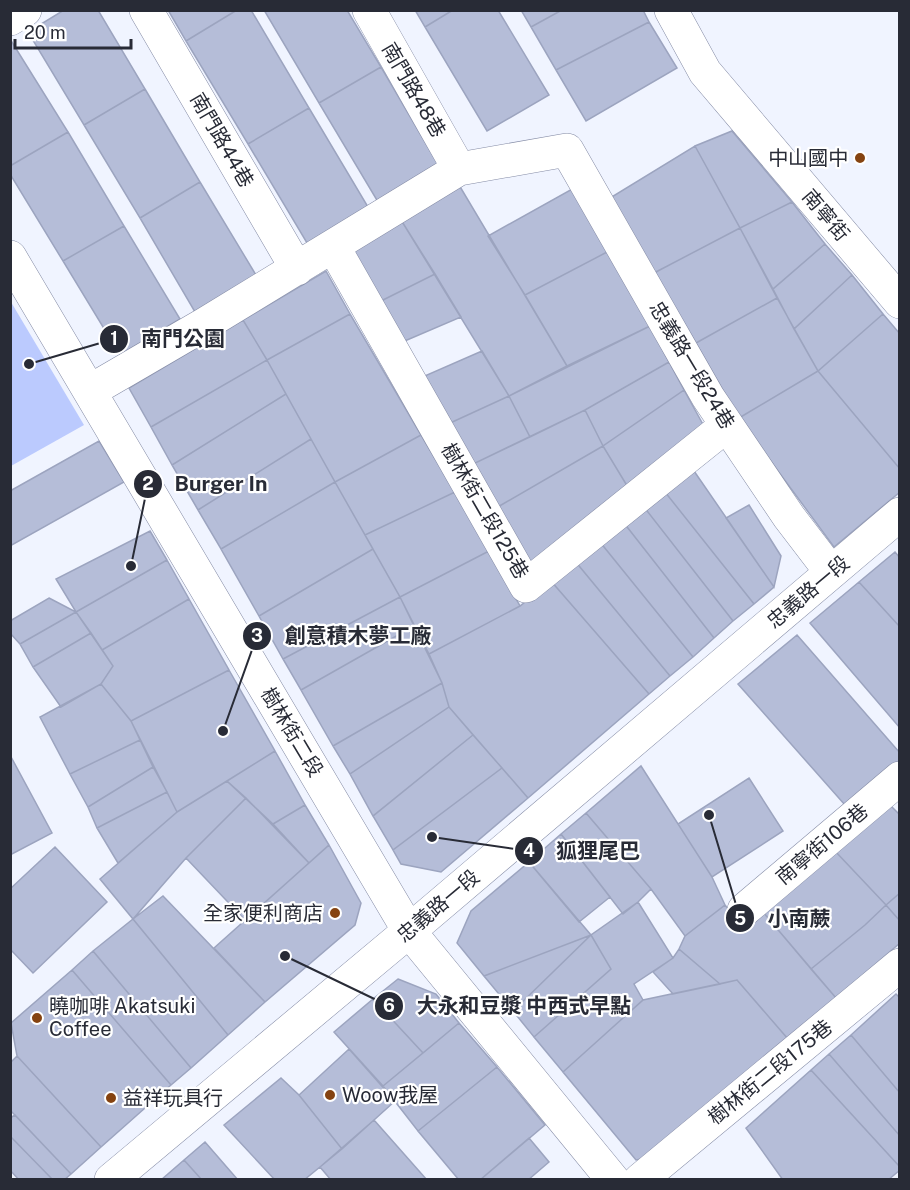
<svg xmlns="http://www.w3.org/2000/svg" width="910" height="1190" font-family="'Public Sans','Noto Sans TC',sans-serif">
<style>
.green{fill:#bbcafe}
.building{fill:#b5bdd8;stroke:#9ca4bf;stroke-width:1.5}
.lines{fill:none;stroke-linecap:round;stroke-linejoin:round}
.minor-casing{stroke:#848ba5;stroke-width:34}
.minor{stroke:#fff;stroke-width:33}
.poi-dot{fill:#854311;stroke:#fff;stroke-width:2}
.labels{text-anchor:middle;stroke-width:4.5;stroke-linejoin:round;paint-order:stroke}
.street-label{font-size:20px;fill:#282b36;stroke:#fff}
.poi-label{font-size:20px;fill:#282b36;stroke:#fff;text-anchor:start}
.leader{fill:none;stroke:#282b36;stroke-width:2}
.callout-dot{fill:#282b36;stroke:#fff;stroke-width:2}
.mark-label{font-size:18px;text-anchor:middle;font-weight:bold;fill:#fff}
.callout-label{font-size:21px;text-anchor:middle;font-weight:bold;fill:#282b36;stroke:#fff;stroke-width:4.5;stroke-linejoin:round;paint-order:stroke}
</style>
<rect width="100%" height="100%" fill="#f0f4ff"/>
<path class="green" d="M 11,302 L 84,425 L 11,466 L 10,466 Z"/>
<path class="building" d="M 64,10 L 98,10 L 145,89 L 84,125 L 28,32 Z
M 168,10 L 237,10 L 186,41 Z
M 237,10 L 251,10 L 309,108 L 248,144 L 186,41 Z
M 264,10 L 347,10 L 381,67 L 319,103 Z
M 415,10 L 453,10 L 425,27 Z
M 453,10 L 498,10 L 549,95 L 487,131 L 425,27 Z
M 521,10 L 562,10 L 531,27 Z
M 562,10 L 643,10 L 649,22 L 556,70 L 531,27 Z
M 649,22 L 677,68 L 586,121 L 556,70 Z
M 10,39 L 68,132 L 10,166 Z
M 381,67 L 442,171 L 381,207 L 319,103 Z
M 145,89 L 200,182 L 140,218 L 84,125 Z
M 309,108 L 371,212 L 310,248 L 248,144 Z
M 732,131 L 792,202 L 740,228 L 695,146 Z
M 68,132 L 124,226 L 63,261 L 10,174 L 10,166 Z
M 695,146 L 740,228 L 654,273 L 610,198 Z
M 200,182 L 256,275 L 195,312 L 140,218 Z
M 459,185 L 567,366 L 509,396 L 401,220 Z
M 574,188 L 609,251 L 525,295 L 488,236 Z
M 792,202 L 825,244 L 773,289 L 740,228 Z
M 401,220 L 435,274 L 377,303 L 347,253 Z
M 124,226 L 180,319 L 120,355 L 63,261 Z
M 740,228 L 777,298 L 696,343 L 654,273 Z
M 825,244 L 852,275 L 794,329 L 773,289 Z
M 609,251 L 650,326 L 567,366 L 525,295 Z
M 326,271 L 350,314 L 267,360 L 243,320 Z
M 435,274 L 461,317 L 400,343 L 377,303 Z
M 852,275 L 883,314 L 818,371 L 794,329 Z
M 777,298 L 818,371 L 739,418 L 696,343 Z
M 350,314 L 421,435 L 335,482 L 267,360 Z
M 883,314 L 900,334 L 900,469 L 818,371 Z
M 243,320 L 267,360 L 151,427 L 129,388 Z
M 650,326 L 669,362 L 585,410 L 530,437 L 509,396 Z
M 482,351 L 509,396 L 448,424 L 420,378 Z
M 267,360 L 286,394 L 172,465 L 151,427 Z
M 669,362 L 684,390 L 603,446 L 585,410 Z
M 818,371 L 900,469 L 900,492 L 834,547 L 739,418 Z
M 684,390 L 705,428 L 629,489 L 603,446 Z
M 286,394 L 311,439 L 198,510 L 172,465 Z
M 509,396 L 530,437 L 471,465 L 448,424 Z
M 585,410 L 603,446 L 496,508 L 471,465 Z
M 421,435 L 455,492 L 365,535 L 335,482 Z
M 311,439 L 335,482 L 221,549 L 198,510 Z
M 99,441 L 124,482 L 10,546 L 10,491 Z
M 603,446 L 629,489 L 530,567 L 496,508 Z
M 694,471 L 774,587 L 754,604 L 665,492 Z
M 335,482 L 373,549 L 259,616 L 221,549 Z
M 455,492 L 489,551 L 400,597 L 365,535 Z
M 665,492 L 754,604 L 733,621 L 644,507 Z
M 749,505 L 781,556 L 774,587 L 726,518 Z
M 644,507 L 733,621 L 714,638 L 624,523 Z
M 624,523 L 714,638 L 693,657 L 600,542 Z
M 150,531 L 167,560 L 76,612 L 56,579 Z
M 600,542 L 693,657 L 670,676 L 575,561 Z
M 373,549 L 400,597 L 283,659 L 259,616 Z
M 489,551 L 520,606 L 429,654 L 400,597 Z
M 895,552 L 900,558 L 900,627 L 859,582 Z
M 167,560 L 189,599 L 102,650 L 76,612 Z
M 575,561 L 670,676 L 649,694 L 551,581 Z
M 551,581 L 649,694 L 528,798 L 449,707 L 442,683 L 429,654 L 520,606 Z
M 859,582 L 900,627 L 900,728 L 810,623 Z
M 400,597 L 414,626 L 301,690 L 283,659 Z
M 49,598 L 76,612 L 20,644 L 10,633 L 10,621 Z
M 189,599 L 229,670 L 131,721 L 101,684 L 113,666 L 102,650 Z
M 76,612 L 91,633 L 33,667 L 20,644 Z
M 414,626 L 442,683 L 333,746 L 301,690 Z
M 91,633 L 113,666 L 101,684 L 61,707 L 33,667 Z
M 797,635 L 900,753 L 900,760 L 845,805 L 738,684 Z
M 229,670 L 275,751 L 177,812 L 131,721 Z
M 442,683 L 449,707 L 350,774 L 333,746 Z
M 101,684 L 131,721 L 140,740 L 70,774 L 40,717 Z
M 449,707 L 473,735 L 373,816 L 350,774 Z
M 473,735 L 502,768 L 393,850 L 373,816 Z
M 140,740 L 153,767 L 88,807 L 70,774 Z
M 275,751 L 305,805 L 273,824 L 227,781 Z
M 10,755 L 52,833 L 10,855 Z
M 641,766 L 712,877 L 725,905 L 685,936 L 651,889 L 586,813 Z
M 153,767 L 167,792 L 97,828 L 88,807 Z
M 502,768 L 528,798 L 441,872 L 401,864 L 393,850 Z
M 749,778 L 783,831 L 712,877 L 678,824 Z
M 227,781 L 246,798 L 186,858 L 133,919 L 100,879 L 177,812 Z
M 167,792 L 177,812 L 118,863 L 97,828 Z
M 246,798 L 309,863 L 245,920 L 186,858 Z
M 305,805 L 329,845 L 309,863 L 273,824 Z
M 890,805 L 900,815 L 900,893 L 886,905 L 835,851 Z
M 586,813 L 651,889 L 638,902 L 623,914 L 561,834 Z
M 561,834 L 610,897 L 579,922 L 529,862 Z
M 329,845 L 361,903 L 355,925 L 265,1002 L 214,948 Z
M 55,847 L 107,902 L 33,973 L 10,949 L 10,889 Z
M 835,851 L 886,905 L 865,925 L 811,969 L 763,912 Z
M 529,862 L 591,935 L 484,976 L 457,943 L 471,911 Z
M 900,893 L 900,921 L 886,905 Z
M 163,896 L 265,1002 L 228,1035 L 133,919 Z
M 638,902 L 673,958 L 634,984 L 643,1000 L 563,1072 L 534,1037 L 611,969 L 591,935 Z
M 725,905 L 744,928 L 763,912 L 836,998 L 788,1039 L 737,980 L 720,984 L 679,949 L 685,936 Z
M 886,905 L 900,921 L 900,943 L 836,998 L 811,969 L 865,925 Z
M 133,919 L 228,1035 L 191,1068 L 93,951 Z
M 591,935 L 611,969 L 534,1037 L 513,1011 Z
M 591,935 L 513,1011 L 484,976 Z
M 679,949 L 720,984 L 673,994 L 653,972 L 673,958 Z
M 93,951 L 191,1068 L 171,1085 L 72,970 Z
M 72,970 L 171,1085 L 101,1147 L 17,1056 L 11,1023 Z
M 398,979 L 436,994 L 459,1023 L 423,1053 L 373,999 Z
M 737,980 L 788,1039 L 652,1157 L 636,1160 L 563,1072 L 643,1000 Z
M 896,994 L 900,998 L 900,1093 L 851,1035 Z
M 373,999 L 423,1053 L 383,1086 L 334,1032 Z
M 459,1023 L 497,1067 L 418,1131 L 383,1086 Z
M 851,1035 L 900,1093 L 900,1136 L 829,1054 Z
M 349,1049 L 395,1101 L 342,1149 L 299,1095 Z
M 829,1054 L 900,1136 L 900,1167 L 811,1070 Z
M 17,1056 L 101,1147 L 71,1174 L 10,1110 L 10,1063 Z
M 497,1067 L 545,1125 L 480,1180 L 459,1180 L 418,1131 Z
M 811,1070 L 900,1167 L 900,1170 L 888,1180 L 783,1180 L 746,1128 Z
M 281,1078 L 299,1095 L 342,1149 L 304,1180 L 275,1180 L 224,1125 Z
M 15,1115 L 71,1174 L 64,1180 L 53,1180 L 10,1136 L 10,1118 Z
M 374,1120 L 427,1180 L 331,1180 L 320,1167 Z
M 10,1136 L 53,1180 L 19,1180 L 10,1170 Z
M 529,1138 L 549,1162 L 528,1180 L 480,1180 Z
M 205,1142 L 238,1180 L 202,1180 L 184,1160 Z
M 184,1160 L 202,1180 L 161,1180 Z"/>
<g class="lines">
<defs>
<path id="minor" d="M 146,10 L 297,269
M 369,10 L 459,169
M 671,10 L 705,72 L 900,302
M 10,19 L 25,10
M 333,246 L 526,586 L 727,425
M 10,257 L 409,931 L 613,1180
M 90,391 L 205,324 L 459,169 L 567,150 L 708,397 L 789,517 L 831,572
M 744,910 L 900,778
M 111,1180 L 409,931 L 900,514
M 640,1180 L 900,965"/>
</defs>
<use href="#minor" class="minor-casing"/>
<use href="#minor" class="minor"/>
</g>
<g class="poi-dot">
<circle cx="860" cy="158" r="6"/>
<circle cx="335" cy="913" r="6"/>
<circle cx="37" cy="1018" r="6"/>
<circle cx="330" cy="1095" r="6"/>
<circle cx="111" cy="1098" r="6"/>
</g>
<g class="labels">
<g class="street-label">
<text transform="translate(414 90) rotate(60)" y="7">南門路48巷</text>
<text transform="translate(222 140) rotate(60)" y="7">南門路44巷</text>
<text transform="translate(826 215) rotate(50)" y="7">南寧街</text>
<text transform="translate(692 365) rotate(59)" y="7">忠義路一段24巷</text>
<text transform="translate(485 511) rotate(60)" y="7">樹林街二段125巷</text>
<text transform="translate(808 592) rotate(-40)" y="7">忠義路一段</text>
<text transform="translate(292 732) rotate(59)" y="7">樹林街二段</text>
<text transform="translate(822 844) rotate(-40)" y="7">南寧街106巷</text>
<text transform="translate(438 906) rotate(-40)" y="7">忠義路一段</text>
<text transform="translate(770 1072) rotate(-39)" y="7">樹林街二段175巷</text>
</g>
<g class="poi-label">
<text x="848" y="165" text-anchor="end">中山國中</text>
<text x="323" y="920" text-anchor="end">全家便利商店</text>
<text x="49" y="1013">曉咖啡 Akatsuki<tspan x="49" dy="23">Coffee</tspan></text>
<text x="342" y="1102">Woow我屋</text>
<text x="123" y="1105">益祥玩具行</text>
</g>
</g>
<path class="leader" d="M29 364L114 339M131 566L148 484M223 731L257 636M432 837L529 851M709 815L740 918M285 956L389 1006"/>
<g class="callout-dot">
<circle cx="29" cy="364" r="6"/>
<circle cx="131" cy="566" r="6"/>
<circle cx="223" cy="731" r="6"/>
<circle cx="432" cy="837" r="6"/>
<circle cx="709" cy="815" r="6"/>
<circle cx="285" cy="956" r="6"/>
<circle cx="114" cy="339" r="15"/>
<circle cx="148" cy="484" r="15"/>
<circle cx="257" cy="636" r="15"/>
<circle cx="529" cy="851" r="15"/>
<circle cx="740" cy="918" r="15"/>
<circle cx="389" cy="1006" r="15"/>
</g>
<g class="mark-label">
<text x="114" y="345">1</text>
<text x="148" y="490">2</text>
<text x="257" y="642">3</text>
<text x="529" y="857">4</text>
<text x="740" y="925">5</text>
<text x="389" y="1012">6</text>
</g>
<g class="callout-label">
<text x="183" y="346">南門公園</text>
<text x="221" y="491">Burger In</text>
<text x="358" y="643">創意積木夢工廠</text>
<text x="598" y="858">狐狸尾巴</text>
<text x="799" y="926">小南蕨</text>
<text x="524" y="1013">大永和豆漿 中西式早點</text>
</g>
<rect width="910" height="1190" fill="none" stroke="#282b36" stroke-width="24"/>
<path d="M15 39v9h116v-9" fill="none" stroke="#282b36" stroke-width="3"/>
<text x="24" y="39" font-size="18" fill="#282b36" stroke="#ffffff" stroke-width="4.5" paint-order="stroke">20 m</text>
</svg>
